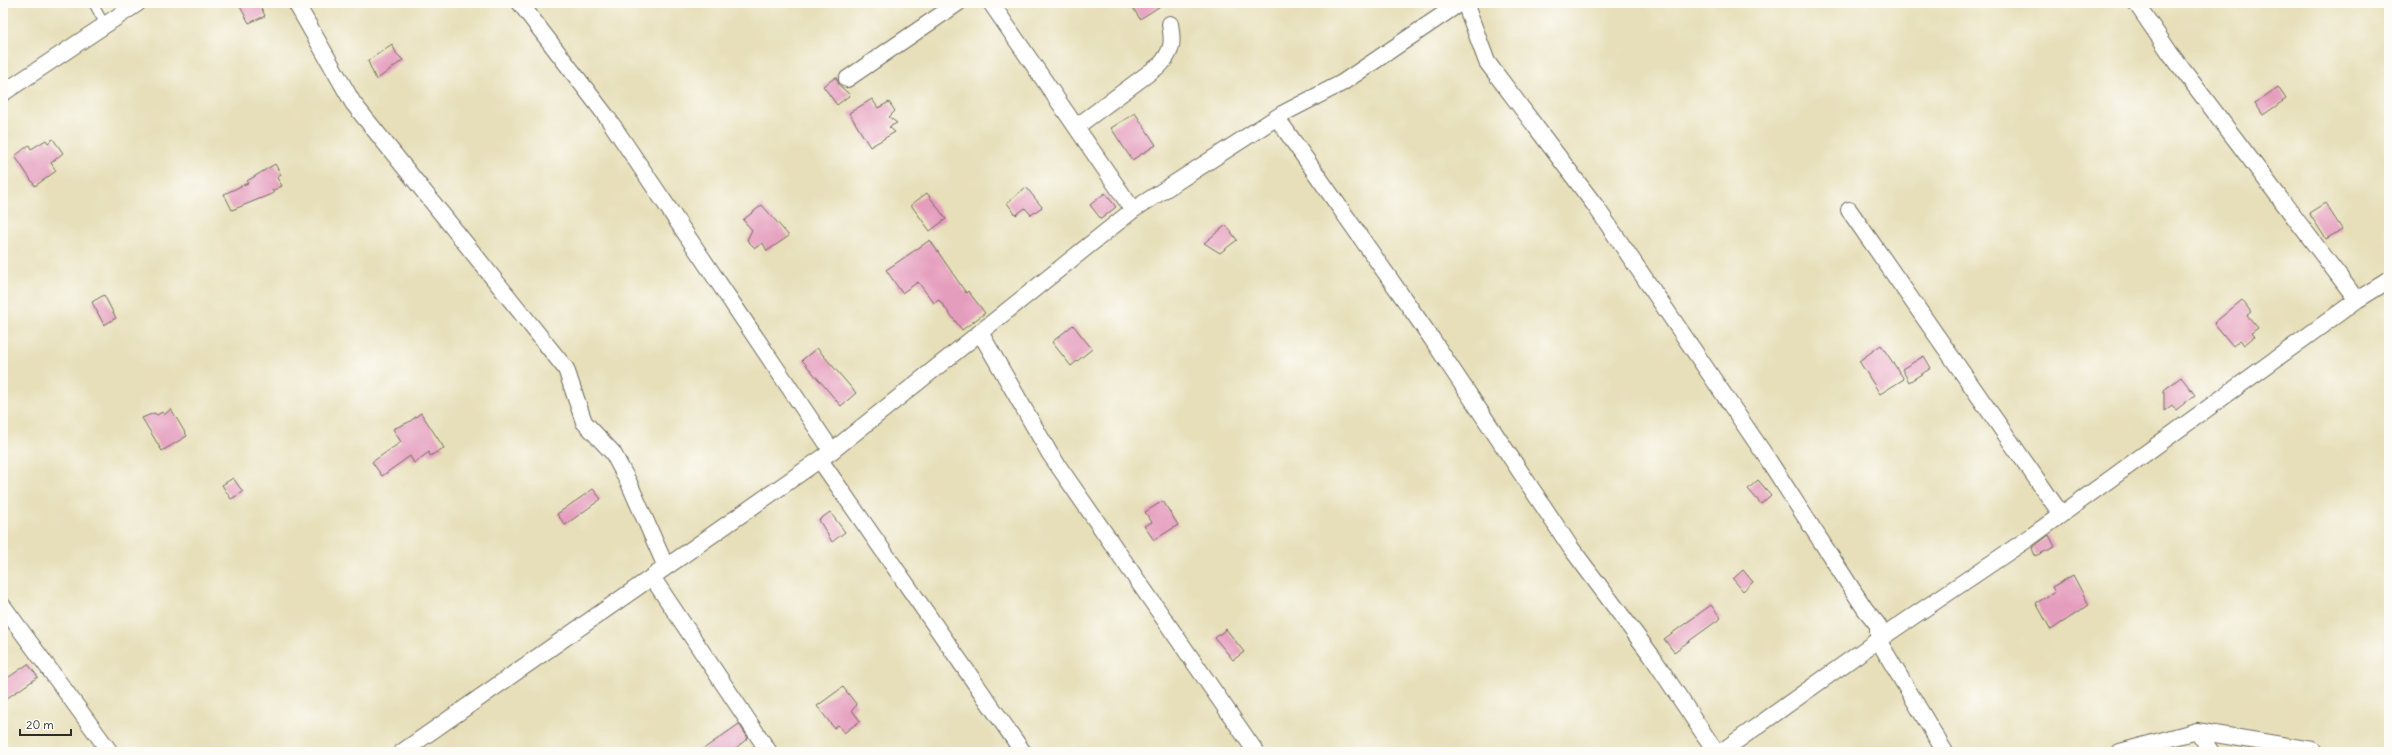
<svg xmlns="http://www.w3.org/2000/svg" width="2392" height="755" font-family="Delius,sans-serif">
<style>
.building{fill:#e59dbd}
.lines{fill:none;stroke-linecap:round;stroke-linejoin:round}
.service-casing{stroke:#6d6a5d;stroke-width:10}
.minor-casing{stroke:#6d6a5d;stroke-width:18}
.service{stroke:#fff;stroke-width:8}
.minor{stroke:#fff;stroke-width:16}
</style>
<rect width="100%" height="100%" fill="#fdfcf7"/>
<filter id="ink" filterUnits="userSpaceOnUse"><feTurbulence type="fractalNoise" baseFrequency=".025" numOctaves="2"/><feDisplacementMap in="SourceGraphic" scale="8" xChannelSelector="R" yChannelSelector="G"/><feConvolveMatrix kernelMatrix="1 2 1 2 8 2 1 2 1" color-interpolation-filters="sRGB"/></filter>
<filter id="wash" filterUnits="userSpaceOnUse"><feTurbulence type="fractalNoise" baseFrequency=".012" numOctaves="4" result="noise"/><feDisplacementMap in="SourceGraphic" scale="16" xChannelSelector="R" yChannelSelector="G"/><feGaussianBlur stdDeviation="0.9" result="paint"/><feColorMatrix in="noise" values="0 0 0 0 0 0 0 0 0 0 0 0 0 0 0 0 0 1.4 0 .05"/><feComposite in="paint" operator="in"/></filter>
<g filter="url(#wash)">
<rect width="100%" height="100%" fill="#e7dfb9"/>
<g id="blocks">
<path class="building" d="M 238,3 L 259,3 L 265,16 L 249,23 Z
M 1130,3 L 1165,3 L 1140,19 Z
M 392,44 L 396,53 L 403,60 L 376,80 L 368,61 Z
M 836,77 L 839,85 L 850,95 L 837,105 L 823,86 Z
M 2278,87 L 2286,99 L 2263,115 L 2255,103 Z
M 872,99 L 878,108 L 889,102 L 895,111 L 889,117 L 897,123 L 889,127 L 895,132 L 870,147 L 849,113 Z
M 1135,113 L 1156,145 L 1132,160 L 1111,128 Z
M 53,139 L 63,153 L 51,163 L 56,171 L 35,186 L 15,156 L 29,145 L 31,149 L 46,140 L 48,143 Z
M 275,164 L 281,175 L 277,178 L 282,186 L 272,191 L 274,193 L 232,210 L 224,194 L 248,183 L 247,181 Z
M 1026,187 L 1042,207 L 1031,215 L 1025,208 L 1016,215 L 1007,203 Z
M 927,193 L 946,219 L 930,231 L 911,205 Z
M 1105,193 L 1116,207 L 1101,219 L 1090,205 Z
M 2325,203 L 2342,229 L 2326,239 L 2309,213 Z
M 762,205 L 789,236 L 767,251 L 763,243 L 755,248 L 747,240 L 752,230 L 743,220 Z
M 1226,225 L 1237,240 L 1220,253 L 1204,243 Z
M 930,240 L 966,293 L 968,291 L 985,313 L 962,330 L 939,300 L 934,303 L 918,282 L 902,293 L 886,270 Z
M 104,295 L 116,318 L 104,325 L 92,302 Z
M 2242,300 L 2251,312 L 2247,315 L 2258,328 L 2251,333 L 2254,337 L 2244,345 L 2240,340 L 2233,346 L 2214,323 Z
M 1073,325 L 1092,349 L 1071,366 L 1052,342 Z
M 1881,345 L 1904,379 L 1880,394 L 1859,361 Z
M 817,348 L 856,393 L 841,406 L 802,360 Z
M 1924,356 L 1931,368 L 1909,382 L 1902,369 Z
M 2181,377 L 2195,395 L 2176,410 L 2172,405 L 2164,411 L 2164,390 Z
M 171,409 L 187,436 L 162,451 L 142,418 L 154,413 L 157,415 L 162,412 L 164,415 Z
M 421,413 L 444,448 L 430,456 L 429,452 L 414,463 L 410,456 L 382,476 L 372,462 L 401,442 L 393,429 L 409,422 Z
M 233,478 L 243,492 L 231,499 L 222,485 Z
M 1758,480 L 1771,495 L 1761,504 L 1748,489 Z
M 593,489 L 601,499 L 565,525 L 557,514 Z
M 1163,501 L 1178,525 L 1154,540 L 1144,526 L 1152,522 L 1145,512 Z
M 830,512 L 845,532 L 832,542 L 819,520 Z
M 2049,535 L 2055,547 L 2035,556 L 2032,548 Z
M 1743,570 L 1753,582 L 1743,591 L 1733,579 Z
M 2073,575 L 2089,605 L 2051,630 L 2036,603 L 2055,592 L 2052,587 Z
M 1711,605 L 1721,618 L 1674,652 L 1664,639 Z
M 1226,629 L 1244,652 L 1233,660 L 1215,638 Z
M 28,664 L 38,677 L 3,701 L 3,681 Z
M 843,687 L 857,705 L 852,710 L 860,721 L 844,733 L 838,725 L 834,728 L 817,706 Z
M 739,724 L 748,738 L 731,752 L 699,752 Z"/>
</g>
</g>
<g filter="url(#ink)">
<use href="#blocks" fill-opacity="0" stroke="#6d6a5d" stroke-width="1"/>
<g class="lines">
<defs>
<path id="service" d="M 93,3 L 105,25"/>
<path id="minor" d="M 296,3 L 353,103 L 566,369 L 584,422 L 613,453 L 629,483 L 666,567
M 520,3 L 607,117 L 832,451
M 991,3 L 1133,210
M 1465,3 L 1487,62 L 1594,204 L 1767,458 L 1865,609 L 1878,625 L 1878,640 L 1721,752
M 2136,3 L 2170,53 L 2357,300
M 847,79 L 958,3
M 3,93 L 138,3
M 1277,118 L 1432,339 L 1571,548 L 1651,655 L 1716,752
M 1076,127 L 1161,64 C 1173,50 1173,42 1170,24
M 1849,210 L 2061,514
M 981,334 L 1050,454 L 1256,752
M 820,460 L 1023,752
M 652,577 L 769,752
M 3,606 L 110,752
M 2197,731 L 2211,752
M 402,752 L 832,451 L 1133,210 L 1282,114 L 1342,83 L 1460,3
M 1945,752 L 1878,640 L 2029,538 L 2357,300 L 2389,280
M 2120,752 L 2197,731 L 2312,750 L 2315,752"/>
</defs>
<use href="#service" class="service-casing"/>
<use href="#minor" class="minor-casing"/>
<use href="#service" class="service"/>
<use href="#minor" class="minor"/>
</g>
</g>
<rect width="2392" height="755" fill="none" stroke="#fdfcf7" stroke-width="16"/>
<path d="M20 729v6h51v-6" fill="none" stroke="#2b2b2b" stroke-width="2"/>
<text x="26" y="729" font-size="12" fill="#2b2b2b" stroke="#fdfcf7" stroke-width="3" paint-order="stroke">20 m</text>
</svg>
